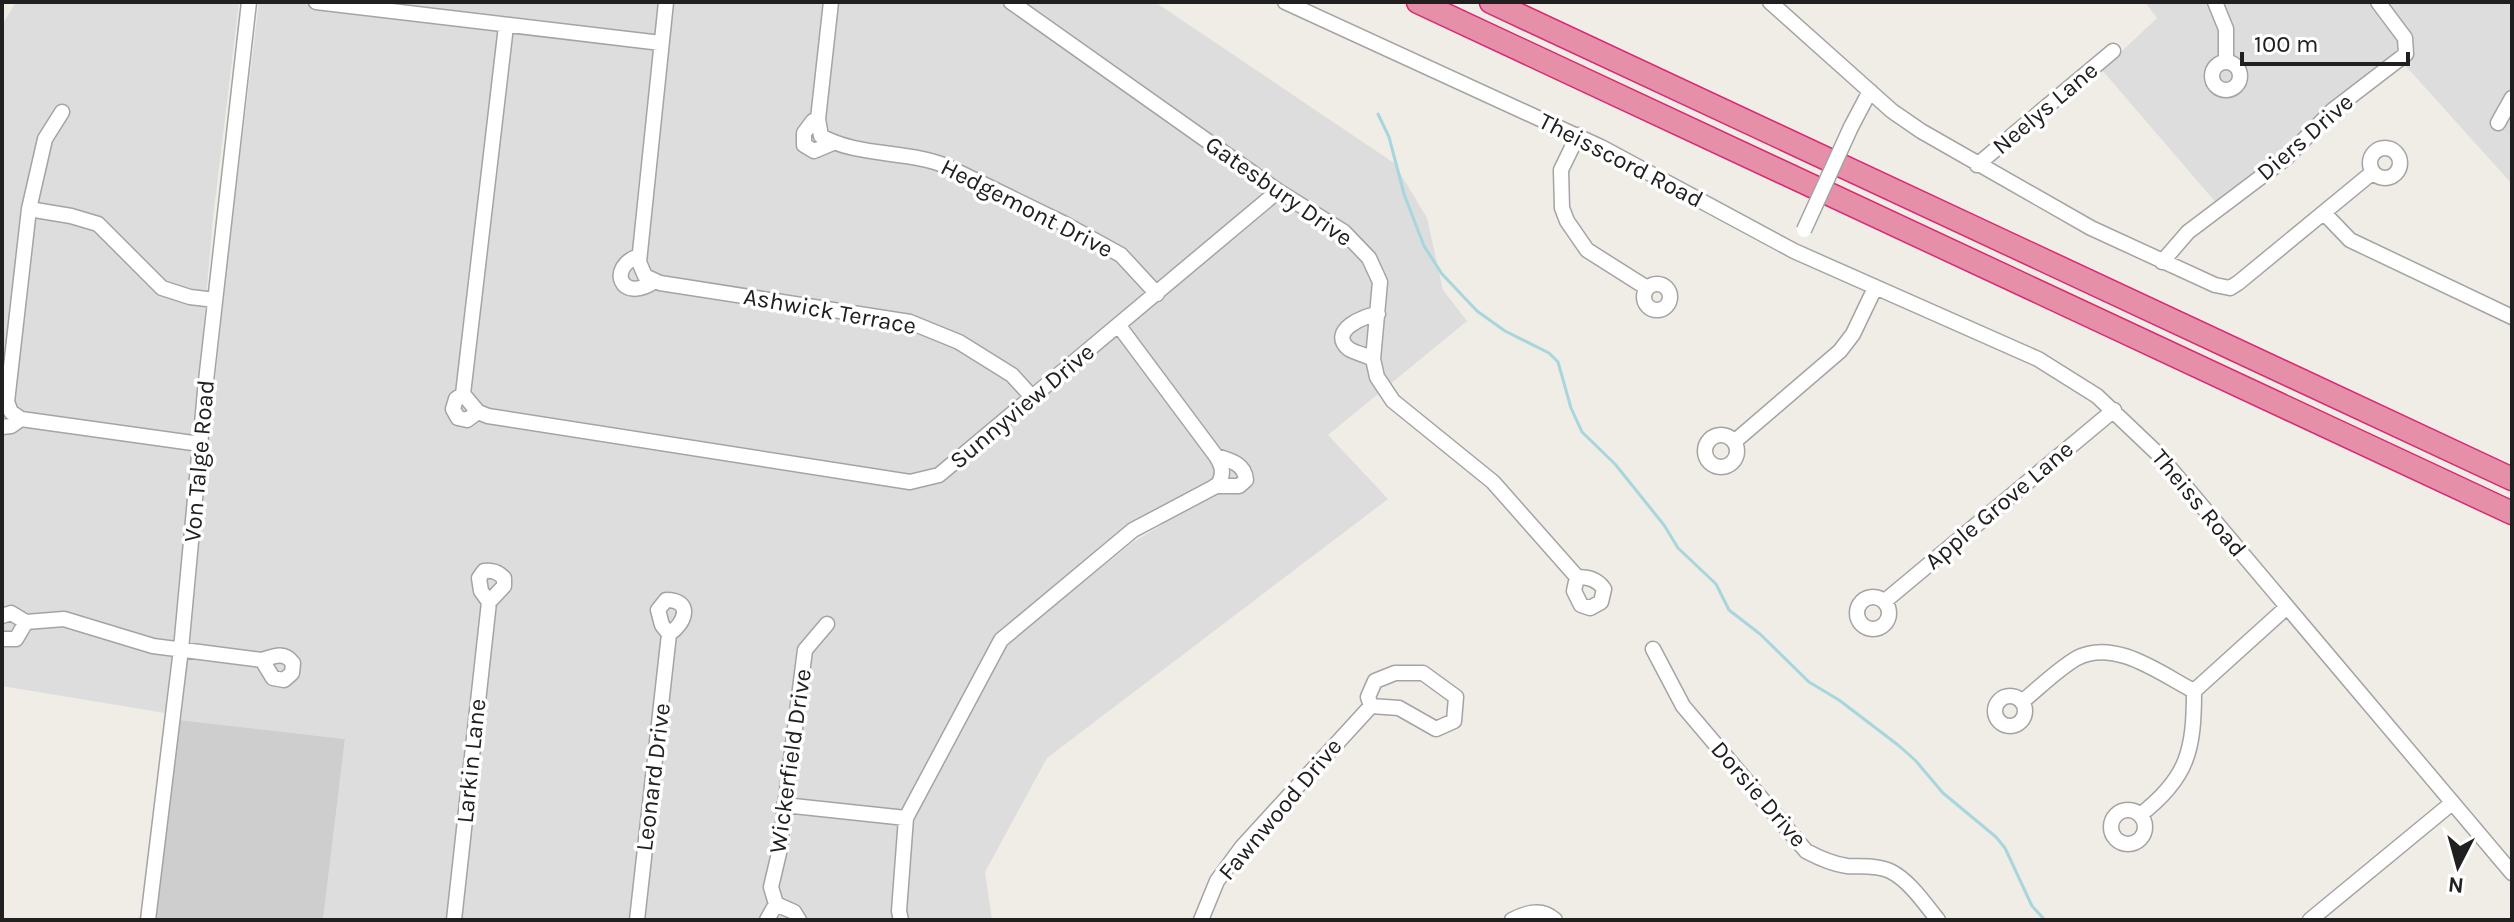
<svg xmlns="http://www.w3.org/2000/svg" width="2514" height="922" font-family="Karla,sans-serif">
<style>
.residential{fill:#dedddd;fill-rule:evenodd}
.religious{fill:#cecece}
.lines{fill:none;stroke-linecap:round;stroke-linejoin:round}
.stream{stroke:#a7d6dd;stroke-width:3}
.minor-casing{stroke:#a4a4a4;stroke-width:17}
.highway-casing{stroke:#d92876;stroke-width:25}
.minor{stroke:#fff;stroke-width:14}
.highway{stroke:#e68fa8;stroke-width:22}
.minor-bridge-casing{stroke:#a4a4a4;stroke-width:17;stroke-linecap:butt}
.minor-bridge{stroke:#fff;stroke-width:14}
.labels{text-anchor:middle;stroke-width:7;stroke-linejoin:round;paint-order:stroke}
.street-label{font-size:24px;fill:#202020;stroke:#fff}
</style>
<rect width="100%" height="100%" fill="#f0ece6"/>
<path class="residential" d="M 16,2 L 239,2 L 213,218 L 183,560 L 165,713 L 2,686 L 2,25 Z
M 259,2 L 1155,2 L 1394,163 L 1427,218 L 1443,290 L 1467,321 L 1328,435 L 1388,499 L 1047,758 L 985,872 L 992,920 L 323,920 L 345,739 L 179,720 L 230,238 ZM 1154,511 L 1163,524 L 1132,543 L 1019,634 L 1009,625 L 1115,535 Z
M 2145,2 L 2512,2 L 2512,184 L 2394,53 L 2218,205 L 2102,70 L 2157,18 Z"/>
<path class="religious" d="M 179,720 L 345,739 L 323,920 L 155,920 Z"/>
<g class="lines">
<path class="stream" d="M 1378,114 L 1389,137 L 1404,194 L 1424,246 L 1442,274 L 1477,311 L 1505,331 L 1549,353 L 1558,362 L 1571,408 L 1582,432 L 1615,464 L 1664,525 L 1678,548 L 1716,584 L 1729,610 L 1760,634 L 1809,682 L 1839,700 L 1898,745 L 1915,760 L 1943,793 L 1996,837 L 2005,848 L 2032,906 L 2045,920"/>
<defs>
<path id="minor" d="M 316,2 L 661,43
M 666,2 L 639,262 L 645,276 L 660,283 L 910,322 L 959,342 L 1012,375 L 1032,397
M 831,2 L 818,119 L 821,136 C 858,157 907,150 946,166 L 1063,223 L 1121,255 L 1157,294
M 1011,2 L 1278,191 L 1344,232 L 1369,258 L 1380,282 L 1373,359 L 1377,377 L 1393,401 L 1493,482 L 1577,577 L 1574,591 L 1581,605 L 1590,608 L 1601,602 L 1604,589 C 1597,579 1588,577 1577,577
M 1285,2 L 1601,147 L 1794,251 L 2038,359 L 2097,396 L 2158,454 L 2512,873
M 1770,2 L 1892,111 L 1921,131 L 2091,228 L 2215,285 L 2230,288 L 2238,283 L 2373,172
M 2215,2 L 2226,29 L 2226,62
M 506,26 L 463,394 L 478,412 L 488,416 L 910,482 L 939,475 L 1278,191
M2212 76a14 14 0 1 1 28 0a14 14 0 1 1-28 0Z
M 62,112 L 45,139 L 29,209 L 7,402 L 11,412 L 21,419 L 200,444
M 818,121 L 813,121 L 804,133 L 804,145 L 814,151 L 833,143
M 2498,123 L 2512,98
M 1851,127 L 1870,91
M 1578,135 L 1561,170 L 1562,208 L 1567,221 L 1587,250 L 1647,288
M2370 163a15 15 0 1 1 30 0a15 15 0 1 1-30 0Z
M 1977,165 L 2113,51
M 29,209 L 71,216 L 98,224 L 162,288 L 190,297 L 215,300
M 2324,213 L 2350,240 L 2512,317
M 639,256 C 607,266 620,305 655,281
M 2162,262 L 2188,232 L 2286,158 L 2333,110 L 2406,54 L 2405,38 L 2378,2
M1644 297a13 13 0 1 1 26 0a13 13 0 1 1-26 0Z
M 1373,359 C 1366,355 1355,353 1349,349 C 1327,331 1365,315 1378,314
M 463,394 L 456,399 L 453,409 L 458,418 L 467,420 L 478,412
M 2,427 L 11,426 L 21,419
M1705 451a16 16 0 1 1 32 0a16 16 0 1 1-32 0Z
M 1734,442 L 1840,351 L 1853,334 L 1875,288
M 1215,486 L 1239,486 L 1246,480 C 1245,464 1230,460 1216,456
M1857 613a16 16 0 1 1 32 0a16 16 0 1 1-32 0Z
M 1885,601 L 2114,410
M 2,616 L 11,613 L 26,622 L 64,619 L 153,646 L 262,660 C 274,656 284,651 293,663 L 292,673 L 284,680 L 273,678 L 262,660
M 2,639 L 16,639 L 26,622
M 1653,649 L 1683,706 L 1806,851 C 1819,858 1832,864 1847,866 C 1861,867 1877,865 1890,871 C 1909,880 1925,904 1938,920
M 1395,673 L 1423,673 L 1456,697 L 1454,721 L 1436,729 L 1399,708 L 1371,706 L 1368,697 L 1375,681 Z
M1995 711a15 15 0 1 1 30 0a15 15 0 1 1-30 0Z
M 2023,701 C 2040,687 2058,669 2077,658 C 2115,638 2161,674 2194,691
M 784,805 L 906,818
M2111 827a17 17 0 1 1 34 0a17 17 0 1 1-34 0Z
M 2140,815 C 2188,778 2194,750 2194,691 L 2287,607
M 148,920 L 181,649 L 206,381 L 249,2
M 454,920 L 489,602 L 504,586 L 504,578 C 498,572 493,570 484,571 L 479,578 L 481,591 L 489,602
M 637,920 L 669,634 C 686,623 693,600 666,600 L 658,610 L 662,625 L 669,634
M 767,920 L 776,904
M 799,920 L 794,912 L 776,904 L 771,887 L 779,853 L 805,650 L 827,624
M 901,920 L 899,911 L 906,818 L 1001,640 L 1133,530 L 1218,485 C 1224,474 1223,467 1216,456 L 1119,326
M 1201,920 L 1217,881 L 1242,847 L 1371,706
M 1512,920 C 1527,912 1542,908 1555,920
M 2310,920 L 2452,803"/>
<path id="highway" d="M 1418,2 L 2512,513
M 1491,2 L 2512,479"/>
</defs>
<use href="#minor" class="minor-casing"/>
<use href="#highway" class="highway-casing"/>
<use href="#minor" class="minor"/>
<use href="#highway" class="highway"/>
<defs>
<path id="minor-bridge" d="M 1804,230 L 1851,127"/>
</defs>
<use href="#minor-bridge" class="minor-bridge-casing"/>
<use href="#minor-bridge" class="minor-bridge"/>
</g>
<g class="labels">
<g class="street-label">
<text transform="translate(2045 108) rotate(-40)" y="8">Neelys Lane</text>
<text transform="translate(2305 137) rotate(-41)" y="8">Diers Drive</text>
<text transform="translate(1621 160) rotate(27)" y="8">Theisscord Road</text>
<text transform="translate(1279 191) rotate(35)" y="8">Gatesbury Drive</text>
<text transform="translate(1027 208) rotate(27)" y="8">Hedgemont Drive</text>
<text transform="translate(830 311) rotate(10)" y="8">Ashwick Terrace</text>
<text transform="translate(1022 406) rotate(-40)" y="8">Sunnyview Drive</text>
<text transform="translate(199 461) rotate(-85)" y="8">Von Talge Road</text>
<text transform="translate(2199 503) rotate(50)" y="8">Theiss Road</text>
<text transform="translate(1999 505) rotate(-40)" y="8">Apple Grove Lane</text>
<text transform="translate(471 761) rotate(-84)" y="8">Larkin Lane</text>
<text transform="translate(790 761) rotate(-82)" y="8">Wickerfield Drive</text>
<text transform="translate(653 777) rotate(-83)" y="8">Leonard Drive</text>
<text transform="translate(1759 794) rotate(49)" y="8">Dorsie Drive</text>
<text transform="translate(1280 809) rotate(-50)" y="8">Fawnwood Drive</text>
</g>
</g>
<rect width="2514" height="922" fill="none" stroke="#202020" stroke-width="8"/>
<g transform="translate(2458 866) rotate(186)" stroke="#ffffff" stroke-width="6" paint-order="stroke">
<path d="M0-6L14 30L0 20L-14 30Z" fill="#202020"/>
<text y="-12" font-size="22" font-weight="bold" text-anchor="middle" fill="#202020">N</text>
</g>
<path d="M2242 52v12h166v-12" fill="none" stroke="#202020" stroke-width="4"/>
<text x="2254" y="52" font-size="24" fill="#202020" stroke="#ffffff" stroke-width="6" paint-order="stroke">100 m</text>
</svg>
